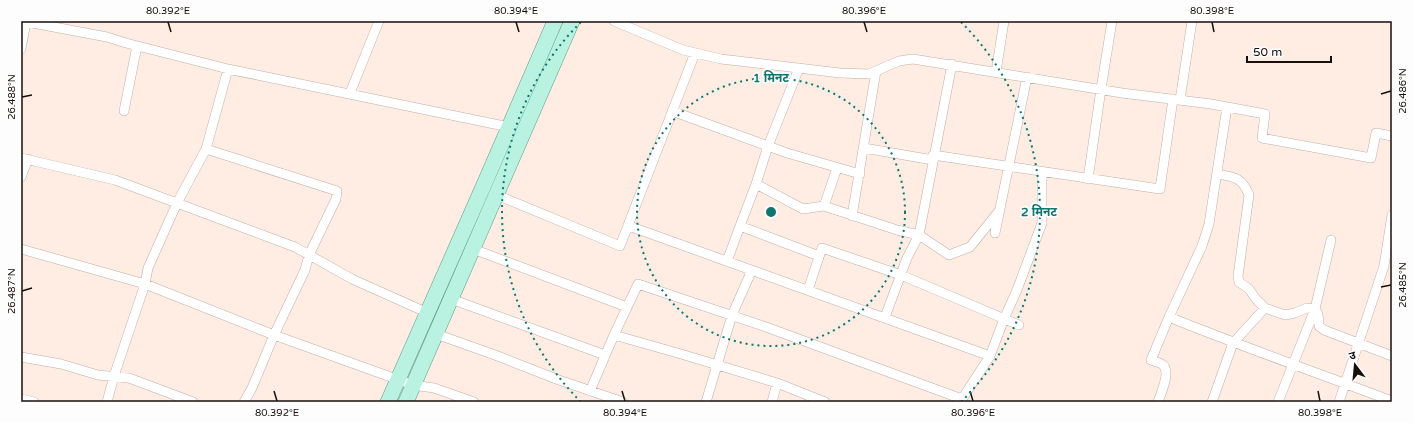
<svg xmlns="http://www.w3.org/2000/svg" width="1413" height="423" font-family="'Varela Round','Noto Sans Devanagari',sans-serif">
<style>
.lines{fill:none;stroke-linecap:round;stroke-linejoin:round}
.minor-casing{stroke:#c1afa6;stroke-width:10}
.primary-casing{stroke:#619d89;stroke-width:16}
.minor{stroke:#fff;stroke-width:9}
.primary{stroke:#b9f2e0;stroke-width:15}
.ticks{fill:none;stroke:#160f0c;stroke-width:1.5}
.ring{fill:none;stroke:#0f766e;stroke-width:2;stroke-dasharray:2 4}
.centre{fill:#0f766e;stroke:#fdfdfd;stroke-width:2}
.ring-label{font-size:12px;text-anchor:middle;font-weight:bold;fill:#0f766e;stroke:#fdfdfd;stroke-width:3.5;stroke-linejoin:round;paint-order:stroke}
.neatline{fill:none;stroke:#160f0c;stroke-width:1.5}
.ticks-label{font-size:10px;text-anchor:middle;fill:#160f0c}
</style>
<rect width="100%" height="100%" fill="#ffece3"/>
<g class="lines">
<defs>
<path id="minor" d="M 22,21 L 107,37 L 126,43 L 228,69 L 509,127
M 614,21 L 683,50 L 721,59 L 840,73 L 869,74 L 899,61 L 913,59 L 1122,93 L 1211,104 L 1265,114 L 1262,138 L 1371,158 L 1376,133 L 1392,136
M 21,49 L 26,22
M 996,72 L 1004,21
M 350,93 L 379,21
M 1180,100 L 1192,21
M 124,111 L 137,46
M 672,111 L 787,153 L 860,174
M 864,148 L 933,160
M 206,149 L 337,191 L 336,199 L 309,255 L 305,270 L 274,335 L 252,388 L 244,402
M 933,155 L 1160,189 L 1173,99
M 21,158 L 115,180 L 295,247 L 352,279 L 428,313
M 837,168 L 824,206 L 897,230 L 919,235 L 949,255 L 970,247 L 999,211
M 1217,174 C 1234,177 1242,177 1249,195 L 1238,276 L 1239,282 L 1249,289 L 1256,299 L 1265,308 L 1285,315 L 1295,313 L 1307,308 L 1315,309 L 1318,314 L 1319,326 L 1324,330 L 1392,356
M 21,177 L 28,159
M 1088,179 L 1101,89 L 1112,21
M 756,184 L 803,209 L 824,206
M 497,195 L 620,246 L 695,53
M 852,216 L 876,71
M 629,226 L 990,356
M 740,226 L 756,184 L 768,146 L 799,68
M 995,233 L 1027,77
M 21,249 L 145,284 L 274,335 L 413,385 L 434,388 L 474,402
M 473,249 L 627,307
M 727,261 L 740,226 L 819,256
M 808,290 L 822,248 L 901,275 L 1019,325
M 451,299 L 605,355
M 885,317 L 907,258 L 919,235 L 952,64
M 1169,317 C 1243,347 1318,373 1392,401
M 436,334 L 495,355 L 559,380 L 623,402
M 614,335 L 681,354 L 777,383 L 825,402
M 21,357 L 61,364 L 98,375 L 129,378 L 193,402
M 590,391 L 614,335 L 638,284 L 766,327 L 962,399 L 990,356 L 1004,319 L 1017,290 L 1042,223 L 1042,172
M 21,399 L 34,402
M 107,402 L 114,376 L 145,284 L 148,268 L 177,203 L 206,149 L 228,69
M 706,402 L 732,315 L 752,270
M 772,402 L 777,383
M 1158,402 C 1161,393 1171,372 1163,365 C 1160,362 1155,362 1151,360 L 1169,317 L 1202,246 L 1209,224 L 1227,107
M 1212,402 L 1233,343 L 1265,308
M 1278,402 L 1315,309 L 1331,240
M 1339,402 L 1384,266 L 1392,215"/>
<path id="primary" d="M 388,402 L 483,187 L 555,21
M 406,402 L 572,21"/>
</defs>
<use href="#minor" class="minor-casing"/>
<use href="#primary" class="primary-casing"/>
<use href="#minor" class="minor"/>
<use href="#primary" class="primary"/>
</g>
<path class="ticks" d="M 168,22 L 171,32M 516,22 L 519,32M 864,22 L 867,32M 1212,22 L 1214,32M 1381,94 L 1391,91M 22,97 L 32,95M 1381,287 L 1391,285M 22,291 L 32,288M 274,391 L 277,401M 622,391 L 625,401M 970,391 L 973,401M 1318,391 L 1320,401"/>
<g class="ring">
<circle cx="771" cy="212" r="134"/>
<path d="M581 402A268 268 0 0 1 581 22M961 22A268 268 0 0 1 961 402"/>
</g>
<circle cx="771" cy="212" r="6" class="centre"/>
<g class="ring-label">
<text x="771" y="82">1 मिनट</text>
<text x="1039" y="216">2 मिनट</text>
</g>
<rect width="1413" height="423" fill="none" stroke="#fdfdfd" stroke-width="44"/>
<g transform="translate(1355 365) rotate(344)" stroke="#fdfdfd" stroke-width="3" paint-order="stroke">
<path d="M0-3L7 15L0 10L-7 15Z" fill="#160f0c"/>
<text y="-6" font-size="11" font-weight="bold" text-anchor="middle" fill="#160f0c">उ</text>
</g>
<path d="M1247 56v6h84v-6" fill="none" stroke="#160f0c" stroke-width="2"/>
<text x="1253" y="56" font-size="12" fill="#160f0c" stroke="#fdfdfd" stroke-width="3" paint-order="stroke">50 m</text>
<rect x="22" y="22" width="1369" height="379" class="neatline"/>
<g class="ticks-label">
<text x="168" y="14">80.392°E</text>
<text x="516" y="14">80.394°E</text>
<text x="864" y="14">80.396°E</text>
<text x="1212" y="14">80.398°E</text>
<text transform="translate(1402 91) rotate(-90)" y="4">26.486°N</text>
<text transform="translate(11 97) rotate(-90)" y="4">26.488°N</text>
<text transform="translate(1402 285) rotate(-90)" y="4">26.485°N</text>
<text transform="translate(11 291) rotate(-90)" y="4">26.487°N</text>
<text x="277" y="416">80.392°E</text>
<text x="625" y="416">80.394°E</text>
<text x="973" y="416">80.396°E</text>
<text x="1320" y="416">80.398°E</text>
</g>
</svg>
